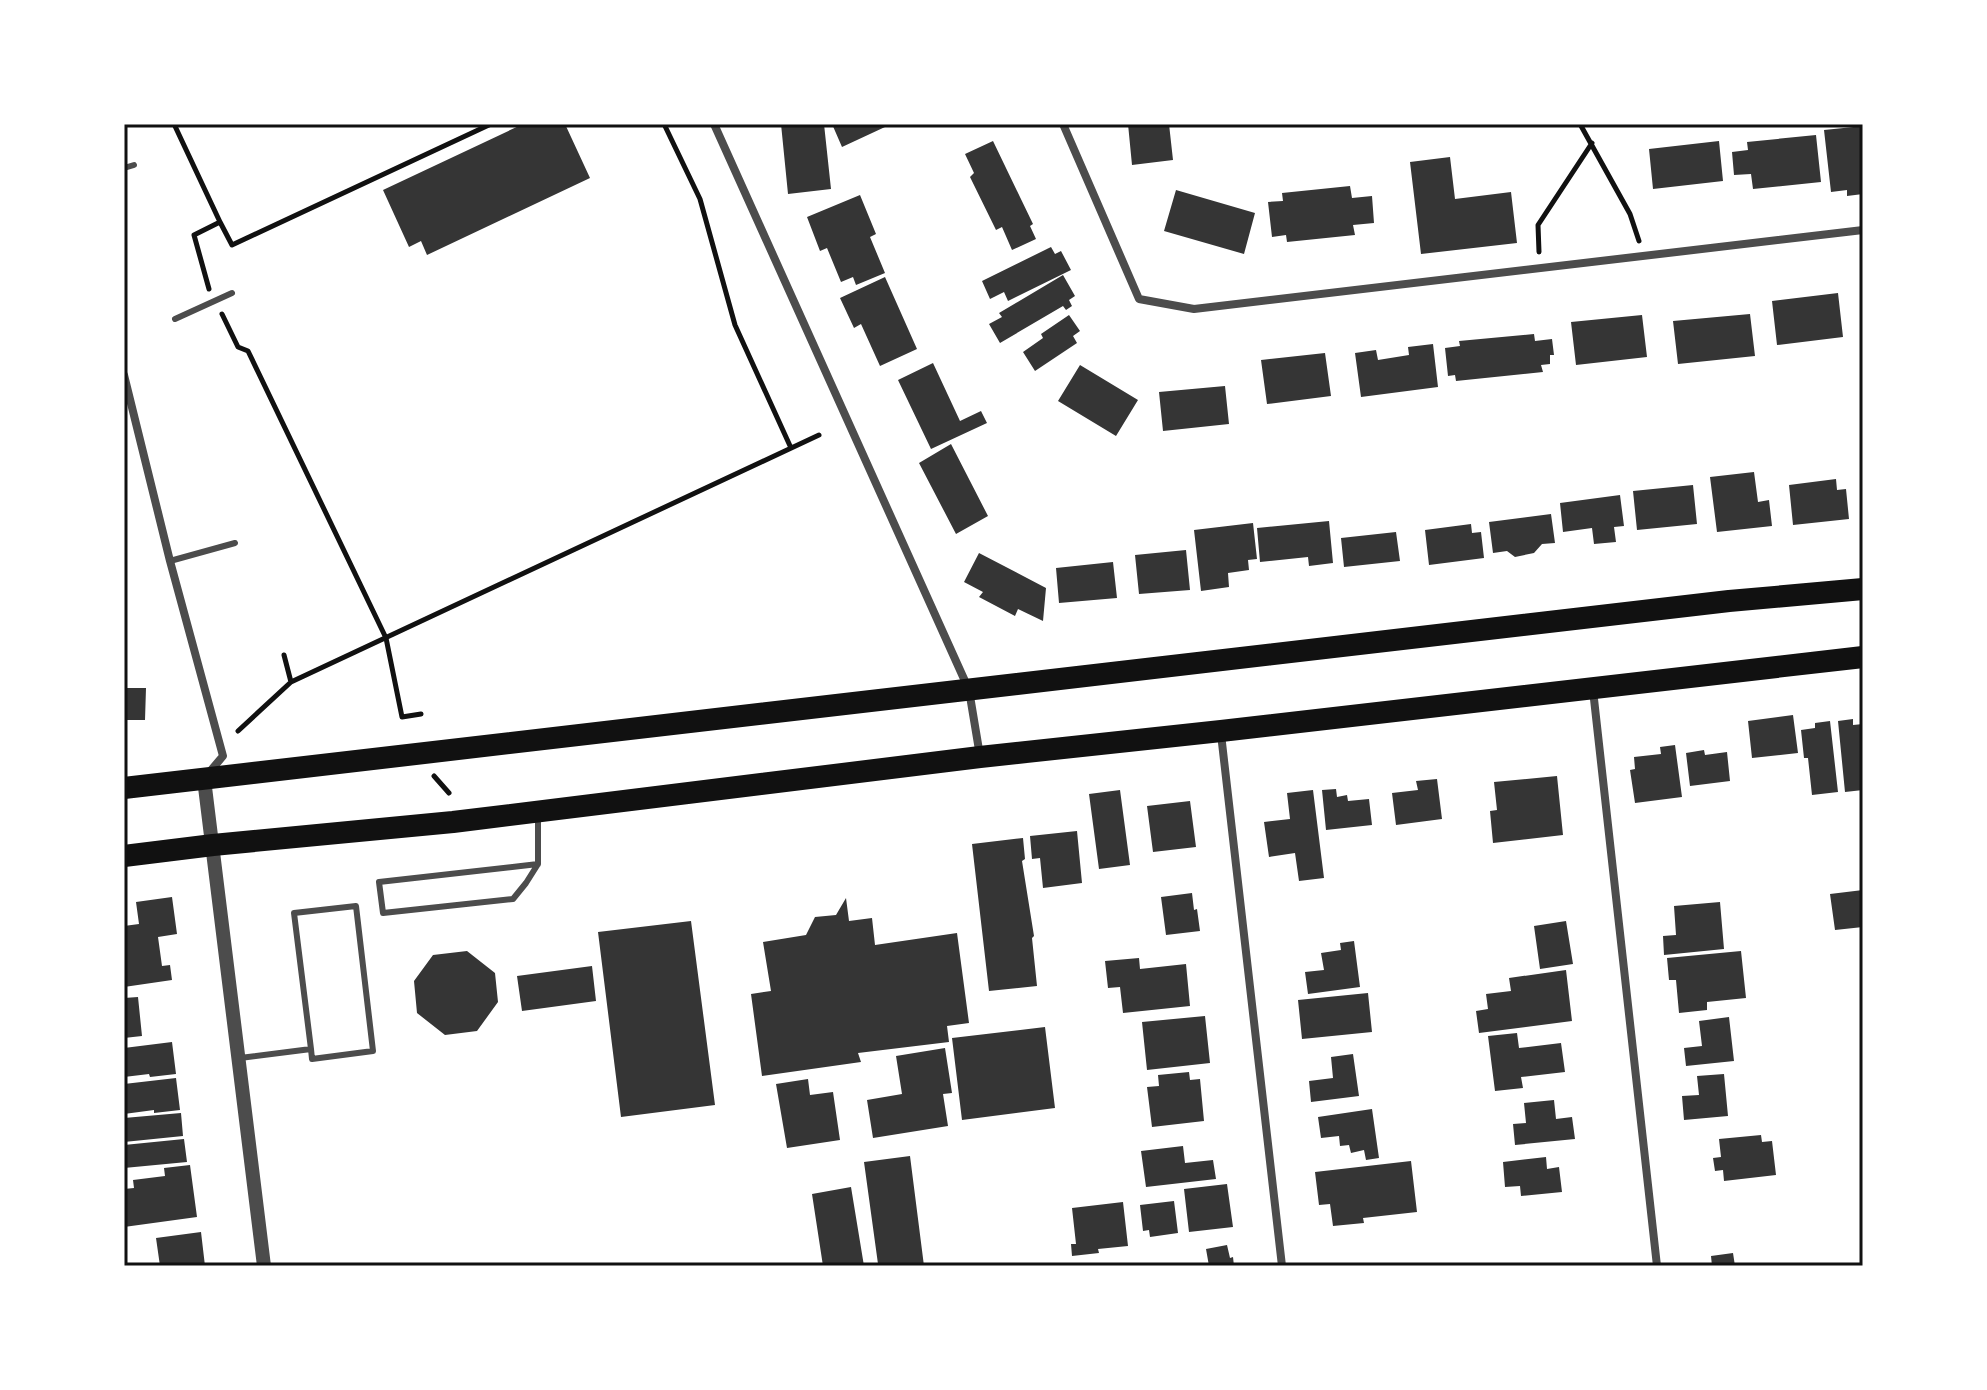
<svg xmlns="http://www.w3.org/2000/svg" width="1987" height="1390" font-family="Jost,sans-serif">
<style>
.building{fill:#353535}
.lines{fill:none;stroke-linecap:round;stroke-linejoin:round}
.path{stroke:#111;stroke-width:5}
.service{stroke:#4c4c4c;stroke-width:6}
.minor{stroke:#4c4c4c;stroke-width:8}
.tertiary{stroke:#4c4c4c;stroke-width:14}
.trunk{stroke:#111;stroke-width:22}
.neatline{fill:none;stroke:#111;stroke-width:3}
</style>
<rect width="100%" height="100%" fill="#fff"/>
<path class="building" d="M 523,124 L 565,124 L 590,178 L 427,255 L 421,241 L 409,247 L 383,190 Z
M 781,124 L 824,124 L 831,189 L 788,194 Z
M 832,124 L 883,124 L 885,127 L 842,147 Z
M 1128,124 L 1169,124 L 1173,160 L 1132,165 Z
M 1863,126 L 1863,194 L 1847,196 L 1847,190 L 1831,192 L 1824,130 Z
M 1816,135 L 1821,182 L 1753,189 L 1751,174 L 1734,175 L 1732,152 L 1748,150 L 1747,142 Z
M 993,141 L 1033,224 L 1030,226 L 1036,239 L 1012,250 L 1002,227 L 996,230 L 970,177 L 974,173 L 965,154 Z
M 1719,141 L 1723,181 L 1653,189 L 1649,149 Z
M 1450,157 L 1455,199 L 1511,192 L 1517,243 L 1421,254 L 1410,162 Z
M 1350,186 L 1352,198 L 1372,196 L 1374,223 L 1353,225 L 1355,235 L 1287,242 L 1286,235 L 1272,237 L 1268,202 L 1283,201 L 1282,193 Z
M 1176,190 L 1255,213 L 1244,254 L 1164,231 Z
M 860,195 L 876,234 L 870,237 L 885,273 L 856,285 L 853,277 L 841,282 L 827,248 L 820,251 L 807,217 Z
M 1051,247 L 1055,254 L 1061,251 L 1071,270 L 1008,301 L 1004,292 L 990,299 L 982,281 Z
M 1063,275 L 1075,296 L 1069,300 L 1072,306 L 1066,310 L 1063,306 L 1000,343 L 989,324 L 1002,317 L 999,313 Z
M 885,277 L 917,349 L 880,366 L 861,324 L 854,328 L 840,298 Z
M 1838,293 L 1843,337 L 1777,345 L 1772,301 Z
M 1750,314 L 1755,356 L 1678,364 L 1673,321 Z
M 1069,315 L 1080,331 L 1073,336 L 1077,343 L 1035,371 L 1023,352 L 1043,338 L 1041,334 Z
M 1642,315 L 1647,357 L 1576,365 L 1571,322 Z
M 1534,334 L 1535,341 L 1552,339 L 1554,355 L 1550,355 L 1550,364 L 1541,365 L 1543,372 L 1456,381 L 1455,375 L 1448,376 L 1445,348 L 1460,346 L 1459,341 Z
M 1433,344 L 1438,387 L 1361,397 L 1355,353 L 1376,350 L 1378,360 L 1409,355 L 1408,347 Z
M 1325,353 L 1331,396 L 1267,404 L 1261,360 Z
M 933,363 L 960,421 L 981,411 L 987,423 L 931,449 L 898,380 Z
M 1080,365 L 1138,400 L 1116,436 L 1058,401 Z
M 1225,386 L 1229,424 L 1163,431 L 1159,392 Z
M 951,444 L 988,516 L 956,534 L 919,463 Z
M 1754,472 L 1758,502 L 1769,500 L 1772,526 L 1717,532 L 1710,477 Z
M 1836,479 L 1837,490 L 1846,489 L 1849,519 L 1793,525 L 1789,485 Z
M 1693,485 L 1697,524 L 1637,530 L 1633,491 Z
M 1620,495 L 1624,526 L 1614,527 L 1616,542 L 1594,544 L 1592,528 L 1563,532 L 1560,503 Z
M 1551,514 L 1555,543 L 1542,544 L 1534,553 L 1515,557 L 1507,551 L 1493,553 L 1489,522 Z
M 1329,521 L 1333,563 L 1309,566 L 1308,557 L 1260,562 L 1257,528 Z
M 1253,523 L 1257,559 L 1248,560 L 1249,570 L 1228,573 L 1229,587 L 1201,591 L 1194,530 Z
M 1471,524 L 1472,533 L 1481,532 L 1484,558 L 1429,565 L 1425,530 Z
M 1396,532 L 1400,561 L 1344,567 L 1341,538 Z
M 1186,550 L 1190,590 L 1139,594 L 1135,555 Z
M 979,553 L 1046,588 L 1043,621 L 1018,609 L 1015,616 L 979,597 L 983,592 L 964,582 Z
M 1113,562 L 1117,598 L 1059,603 L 1056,568 Z
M 124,688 L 146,688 L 145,720 L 124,720 Z
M 1793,715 L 1798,753 L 1752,758 L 1748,721 Z
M 1853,719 L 1853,725 L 1863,724 L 1863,790 L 1845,792 L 1838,721 Z
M 1830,721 L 1838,792 L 1812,795 L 1808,758 L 1804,758 L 1801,730 L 1815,728 L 1815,723 Z
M 1675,745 L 1682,797 L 1635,803 L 1630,770 L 1635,769 L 1634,757 L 1661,754 L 1660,747 Z
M 1704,750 L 1705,755 L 1727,752 L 1730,781 L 1690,786 L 1686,753 Z
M 1557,776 L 1563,835 L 1493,843 L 1490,811 L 1497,810 L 1494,782 Z
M 1437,779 L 1442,819 L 1396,825 L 1392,793 L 1418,790 L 1416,781 Z
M 1336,789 L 1337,797 L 1347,795 L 1348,801 L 1369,799 L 1372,825 L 1326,830 L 1322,790 Z
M 1120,790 L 1130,865 L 1099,869 L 1089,794 Z
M 1313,790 L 1324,878 L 1299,881 L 1295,853 L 1269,857 L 1264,822 L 1290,819 L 1287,793 Z
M 1190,801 L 1196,847 L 1153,852 L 1147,806 Z
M 1077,831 L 1082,883 L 1043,888 L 1040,858 L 1032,859 L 1030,836 Z
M 1023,838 L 1025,859 L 1022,861 L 1034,936 L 1032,938 L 1037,986 L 989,991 L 972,844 Z
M 1863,890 L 1863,927 L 1835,930 L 1830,894 Z
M 1192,893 L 1194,910 L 1197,909 L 1200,931 L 1166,935 L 1161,897 Z
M 172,897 L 177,934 L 158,937 L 162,966 L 170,965 L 172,980 L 124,987 L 124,926 L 139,924 L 136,902 Z
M 846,898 L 849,921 L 872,918 L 875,945 L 957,933 L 969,1023 L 947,1026 L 949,1042 L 858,1053 L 861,1062 L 762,1076 L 751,994 L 771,991 L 763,942 L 806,935 L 815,917 L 836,915 Z
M 1720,902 L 1724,949 L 1664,955 L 1663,936 L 1676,935 L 1674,906 Z
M 691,921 L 715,1105 L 621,1117 L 598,932 Z
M 1566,921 L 1573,964 L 1540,969 L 1534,926 Z
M 1354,941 L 1360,987 L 1308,994 L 1305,972 L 1324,970 L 1321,953 L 1341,950 L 1340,943 Z
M 467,951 L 495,973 L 498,1002 L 477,1031 L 445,1035 L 417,1013 L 414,981 L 433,955 Z
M 1741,951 L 1746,998 L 1707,1002 L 1707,1010 L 1679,1013 L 1676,980 L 1669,980 L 1667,958 Z
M 1139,958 L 1140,969 L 1186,964 L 1190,1006 L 1123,1013 L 1120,987 L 1108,988 L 1105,961 Z
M 592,966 L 596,1001 L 522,1011 L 517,976 Z
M 1566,970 L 1572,1021 L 1479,1033 L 1476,1011 L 1488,1009 L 1486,994 L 1511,991 L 1509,978 Z
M 1368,993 L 1372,1032 L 1302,1039 L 1298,1000 Z
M 138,997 L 142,1036 L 124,1038 L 124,998 Z
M 1205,1016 L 1210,1063 L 1147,1070 L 1142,1022 Z
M 1729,1017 L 1734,1061 L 1686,1066 L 1684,1048 L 1702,1046 L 1699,1021 Z
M 1045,1027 L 1055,1108 L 962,1120 L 952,1038 Z
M 1517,1033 L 1519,1048 L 1561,1043 L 1565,1072 L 1521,1077 L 1523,1088 L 1495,1091 L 1488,1036 Z
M 172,1042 L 176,1074 L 150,1077 L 149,1074 L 124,1077 L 124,1048 Z
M 945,1048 L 952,1093 L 943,1094 L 948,1126 L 873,1138 L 867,1100 L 902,1094 L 896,1056 Z
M 1353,1054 L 1359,1096 L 1311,1102 L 1309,1081 L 1333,1078 L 1331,1057 Z
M 1189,1072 L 1190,1080 L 1200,1079 L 1204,1121 L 1152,1127 L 1147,1087 L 1159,1086 L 1158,1075 Z
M 1724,1074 L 1728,1116 L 1684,1120 L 1682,1096 L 1699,1095 L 1697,1076 Z
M 176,1078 L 180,1110 L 154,1113 L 154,1110 L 124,1114 L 124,1084 Z
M 808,1079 L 810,1095 L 833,1092 L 840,1140 L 787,1148 L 776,1084 Z
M 1554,1100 L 1556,1119 L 1572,1117 L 1575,1139 L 1515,1145 L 1513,1124 L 1526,1123 L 1524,1103 Z
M 1372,1109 L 1379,1158 L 1366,1160 L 1364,1150 L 1351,1153 L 1349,1145 L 1340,1146 L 1339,1136 L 1321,1138 L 1318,1117 Z
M 181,1113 L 183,1136 L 124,1142 L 124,1118 Z
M 1761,1135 L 1762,1142 L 1772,1141 L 1776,1175 L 1724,1181 L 1723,1170 L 1715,1171 L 1713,1158 L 1721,1157 L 1719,1139 Z
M 184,1139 L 187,1162 L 124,1168 L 124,1145 Z
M 1183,1146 L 1185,1163 L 1213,1160 L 1216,1179 L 1146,1187 L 1141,1151 Z
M 910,1156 L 924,1266 L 886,1266 L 886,1263 L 878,1264 L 864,1162 Z
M 1546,1157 L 1547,1169 L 1559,1167 L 1562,1192 L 1521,1196 L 1520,1186 L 1505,1187 L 1503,1162 Z
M 1411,1161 L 1417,1212 L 1363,1218 L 1364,1223 L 1333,1226 L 1330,1204 L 1319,1205 L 1315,1172 Z
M 190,1165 L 197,1217 L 124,1227 L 124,1189 L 134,1188 L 133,1180 L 165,1176 L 164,1168 Z
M 1227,1184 L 1233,1227 L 1189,1232 L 1184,1189 Z
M 851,1187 L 864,1266 L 823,1266 L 812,1194 Z
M 1174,1201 L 1178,1233 L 1150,1237 L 1149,1230 L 1143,1231 L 1140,1205 Z
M 1123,1202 L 1128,1246 L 1098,1249 L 1099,1253 L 1072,1256 L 1071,1244 L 1076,1244 L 1072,1208 Z
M 201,1232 L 205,1266 L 160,1266 L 156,1238 Z
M 1227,1245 L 1230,1258 L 1233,1257 L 1234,1266 L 1209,1266 L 1206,1249 Z
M 1733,1253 L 1735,1266 L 1712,1266 L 1711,1256 Z"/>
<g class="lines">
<path class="path" d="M 174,124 L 220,222 L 194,235 L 209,289
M 664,124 L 700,199 L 735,325 L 791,448
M 1580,124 L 1630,214 L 1639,241
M 220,222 L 232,245 L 491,124
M 1539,252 L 1538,225 L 1592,143
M 222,314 L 238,347 L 248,351 L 386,638 L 402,717 L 421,714
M 291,682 L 819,435
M 238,731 L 291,682 L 284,655
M 434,776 L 449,793"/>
<path class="service" d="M 124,168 L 134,165
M 175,319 L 232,293
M 170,561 L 235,543
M 538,864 L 379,882 L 383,913 L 513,899 L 526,883 L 538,864 L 538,815
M 240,1058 L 311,1049 L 294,913 L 356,906 L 373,1051 L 312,1059 L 311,1049"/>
<path class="minor" d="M 714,124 L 969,690 L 980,756
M 1063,124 L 1139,299 L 1194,309 L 1863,230
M 124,375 L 170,561 L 223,756 L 207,775
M 1593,690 L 1657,1266
M 1221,734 L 1282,1266"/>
<path class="tertiary" d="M 204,779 L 264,1266"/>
<path class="trunk" d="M 124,788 L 1729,601 L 1863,589
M 124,856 L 213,845 L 453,822 L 980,757 L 1221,731 L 1863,657"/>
</g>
<rect width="1987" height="1390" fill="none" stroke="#ffffff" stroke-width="252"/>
<rect x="126" y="126" width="1735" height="1138" class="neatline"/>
</svg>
